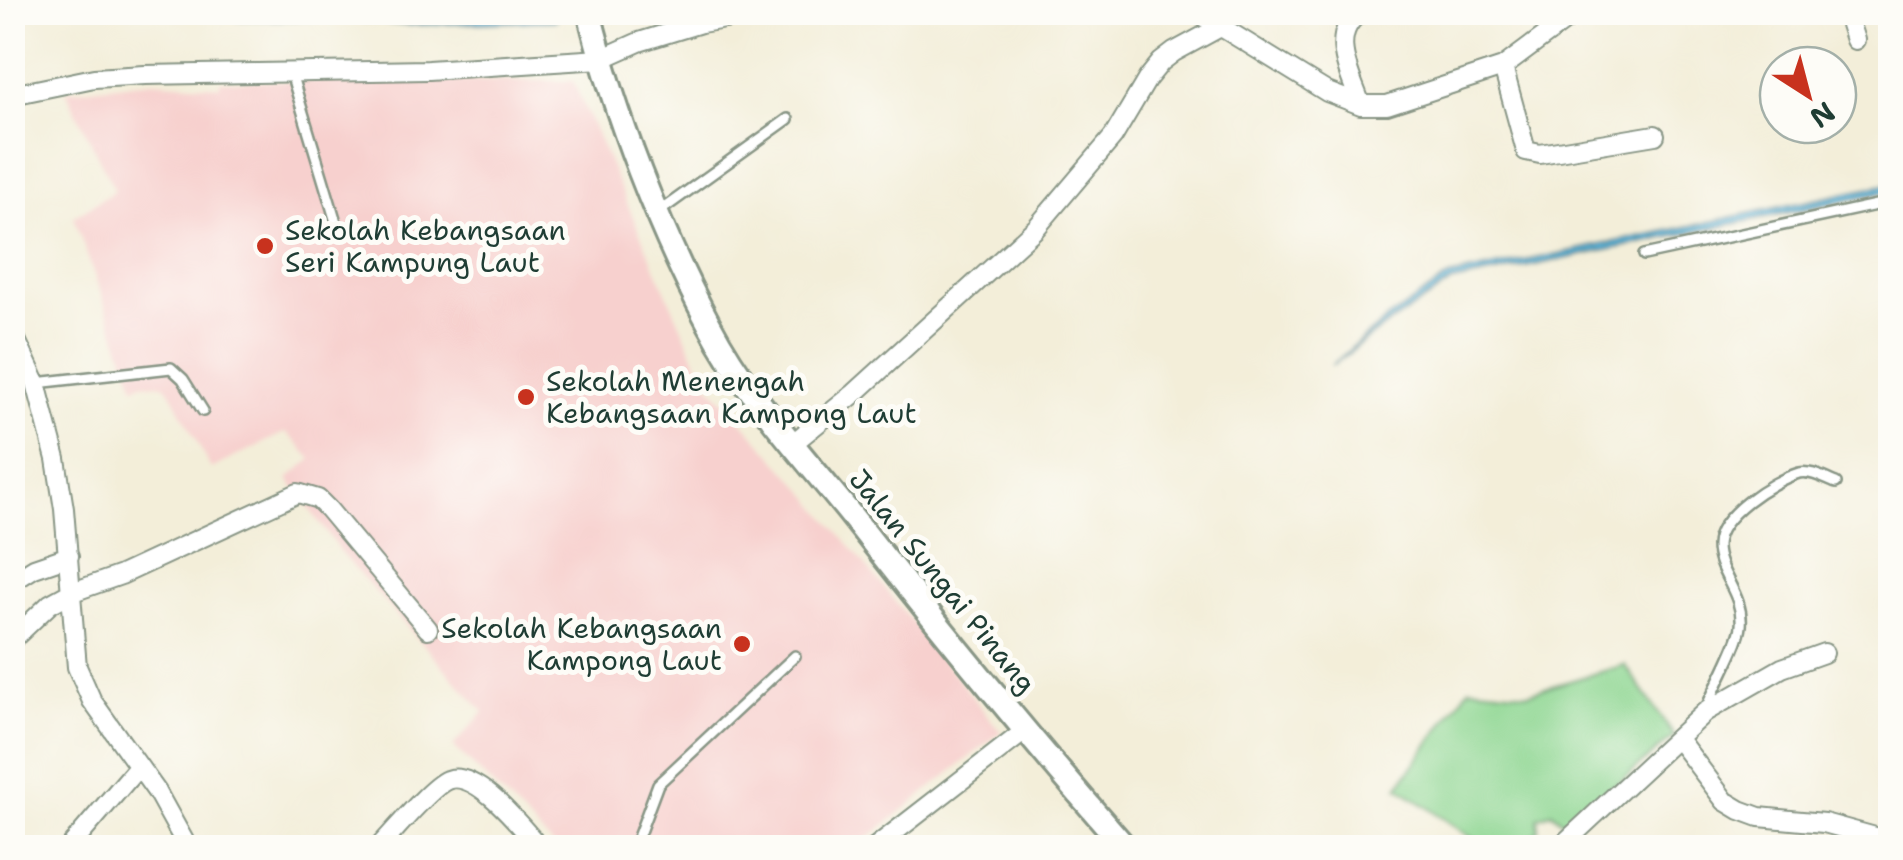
<svg xmlns="http://www.w3.org/2000/svg" width="1903" height="860" font-family="'Shantell Sans',sans-serif">
<style>
.built{fill:#f7d0ce}
.green{fill:#8dd691;stroke:#568a62;stroke-width:2.5}
.water{fill:#64bae0;stroke:#427c8a;stroke-width:2.5}
.lines{fill:none;stroke-linecap:round;stroke-linejoin:round}
.service-casing{stroke:#899686;stroke-width:14}
.minor-casing{stroke:#899686;stroke-width:22}
.tertiary-casing{stroke:#899686;stroke-width:28}
.service{stroke:#fff;stroke-width:9}
.minor{stroke:#fff;stroke-width:18}
.tertiary{stroke:#fff;stroke-width:22}
.poi-dot{fill:#c8321e;stroke:#fdfcf7;stroke-width:4}
.labels{text-anchor:middle;stroke-width:10;stroke-linejoin:round;paint-order:stroke}
.poi-label{font-size:28px;fill:#1f3d34;stroke:#fdfcf7;text-anchor:start}
.street-label{font-size:28px;fill:#1f3d34;stroke:#fdfcf7}
</style>
<rect width="100%" height="100%" fill="#fdfcf7"/>
<filter id="ink" filterUnits="userSpaceOnUse"><feTurbulence type="fractalNoise" baseFrequency=".01" numOctaves="2"/><feDisplacementMap in="SourceGraphic" scale="20" xChannelSelector="R" yChannelSelector="G"/><feConvolveMatrix kernelMatrix="1 2 1 2 8 2 1 2 1" color-interpolation-filters="sRGB"/></filter>
<filter id="wash" filterUnits="userSpaceOnUse"><feTurbulence type="fractalNoise" baseFrequency=".0048" numOctaves="4" result="noise"/><feDisplacementMap in="SourceGraphic" scale="40" xChannelSelector="R" yChannelSelector="G"/><feGaussianBlur stdDeviation="2.25" result="paint"/><feColorMatrix in="noise" values="0 0 0 0 0 0 0 0 0 0 0 0 0 0 0 0 0 1.4 0 .05"/><feComposite in="paint" operator="in"/></filter>
<g filter="url(#wash)">
<rect width="100%" height="100%" fill="#f3eed9"/>
<path class="built" d="M 152,81 L 220,86 L 220,81 L 573,81 L 705,380 L 811,498 L 1001,732 L 857,847 L 555,847 L 453,746 L 484,712 L 344,557 L 288,479 L 312,459 L 286,432 L 211,469 L 170,390 L 165,385 L 142,383 L 135,387 L 73,217 L 115,191 L 66,91 Z"/>
<path class="green" d="M 1625,665 L 1674,736 L 1568,826 L 1552,812 L 1538,818 L 1539,830 L 1524,847 L 1485,847 L 1398,787 L 1470,687 L 1528,693 Z"/>
<path class="water" d="M 219,13 L 561,13 L 555,20 L 409,25 L 340,19 L 240,19 Z
M 1890,184 L 1890,191 L 1452,282 L 1385,326 L 1331,366 L 1382,323 L 1449,277 Z"/>
</g>
<g filter="url(#ink)">
<g class="lines">
<defs>
<path id="service" d="M 291,73 L 336,222
M 660,211 L 788,119
M 1644,255 L 1890,202
M 36,383 L 171,368 L 183,379 L 203,411
M 1705,711 C 1713,690 1740,643 1741,626 C 1744,594 1717,573 1717,546 C 1717,516 1772,481 1799,473 C 1811,470 1825,479 1836,483
M 634,848 L 658,784 L 795,656"/>
<path id="minor" d="M 1197,12 L 1327,92 L 1361,105 L 1387,105 L 1503,67 L 1577,12
M 1846,12 L 1855,40
M 1503,67 L 1526,151 L 1540,154 L 1655,135
M 12,95 L 94,78 L 145,75 L 428,70 L 601,59 L 639,42 L 701,23 L 767,12
M 1361,105 C 1351,76 1326,32 1362,12
M 12,331 L 36,383 L 56,459 L 64,509 L 77,667 L 92,701 L 157,792 L 188,848
M 792,444 L 855,393 L 1036,228 L 1113,137 L 1148,78 L 1161,62 L 1174,52 L 1222,26
M 12,582 L 34,568 L 69,556
M 12,640 L 50,604 L 70,593 L 121,575 L 298,493 L 318,499 L 328,509 L 428,629
M 1678,739 L 1725,801 L 1740,810 L 1759,817 L 1824,823 L 1890,841
M 69,848 L 138,767
M 378,848 C 394,832 429,788 447,780 C 476,768 522,828 540,848
M 874,848 L 1026,730
M 1559,848 L 1705,712 L 1782,668 L 1824,653"/>
<path id="tertiary" d="M 589,12 C 614,114 660,232 709,324 C 747,397 804,456 854,519 C 942,631 1032,741 1126,848"/>
</defs>
<use href="#service" class="service-casing"/>
<use href="#minor" class="minor-casing"/>
<use href="#tertiary" class="tertiary-casing"/>
<use href="#service" class="service"/>
<use href="#minor" class="minor"/>
<use href="#tertiary" class="tertiary"/>
</g>
</g>
<g class="poi-dot">
<circle cx="265" cy="246" r="10"/>
<circle cx="526" cy="397" r="10"/>
<circle cx="742" cy="644" r="10"/>
</g>
<g class="labels">
<g class="poi-label">
<text x="285" y="240">Sekolah Kebangsaan<tspan x="285" dy="32">Seri Kampung Laut</tspan></text>
<text x="546" y="391">Sekolah Menengah<tspan x="546" dy="32">Kebangsaan Kampong Laut</tspan></text>
<text x="722" y="638" text-anchor="end">Sekolah Kebangsaan<tspan x="722" dy="32">Kampong Laut</tspan></text>
</g>
<g class="street-label">
<text transform="translate(943 581) rotate(51)" y="10">Jalan Sungai Pinang</text>
</g>
</g>
<rect width="1903" height="860" fill="none" stroke="#fdfcf7" stroke-width="50"/>
<g transform="translate(1808 95) rotate(144)"><circle r="48" fill="#fdfcf7" stroke="#a4b0a9" stroke-width="2.5"/>
<path d="M0-8L18 38L0 25L-18 38Z" fill="#c8321e"/>
<text y="-15" font-size="28" font-weight="bold" text-anchor="middle" fill="#1f3d34">N</text>
</g>
</svg>
